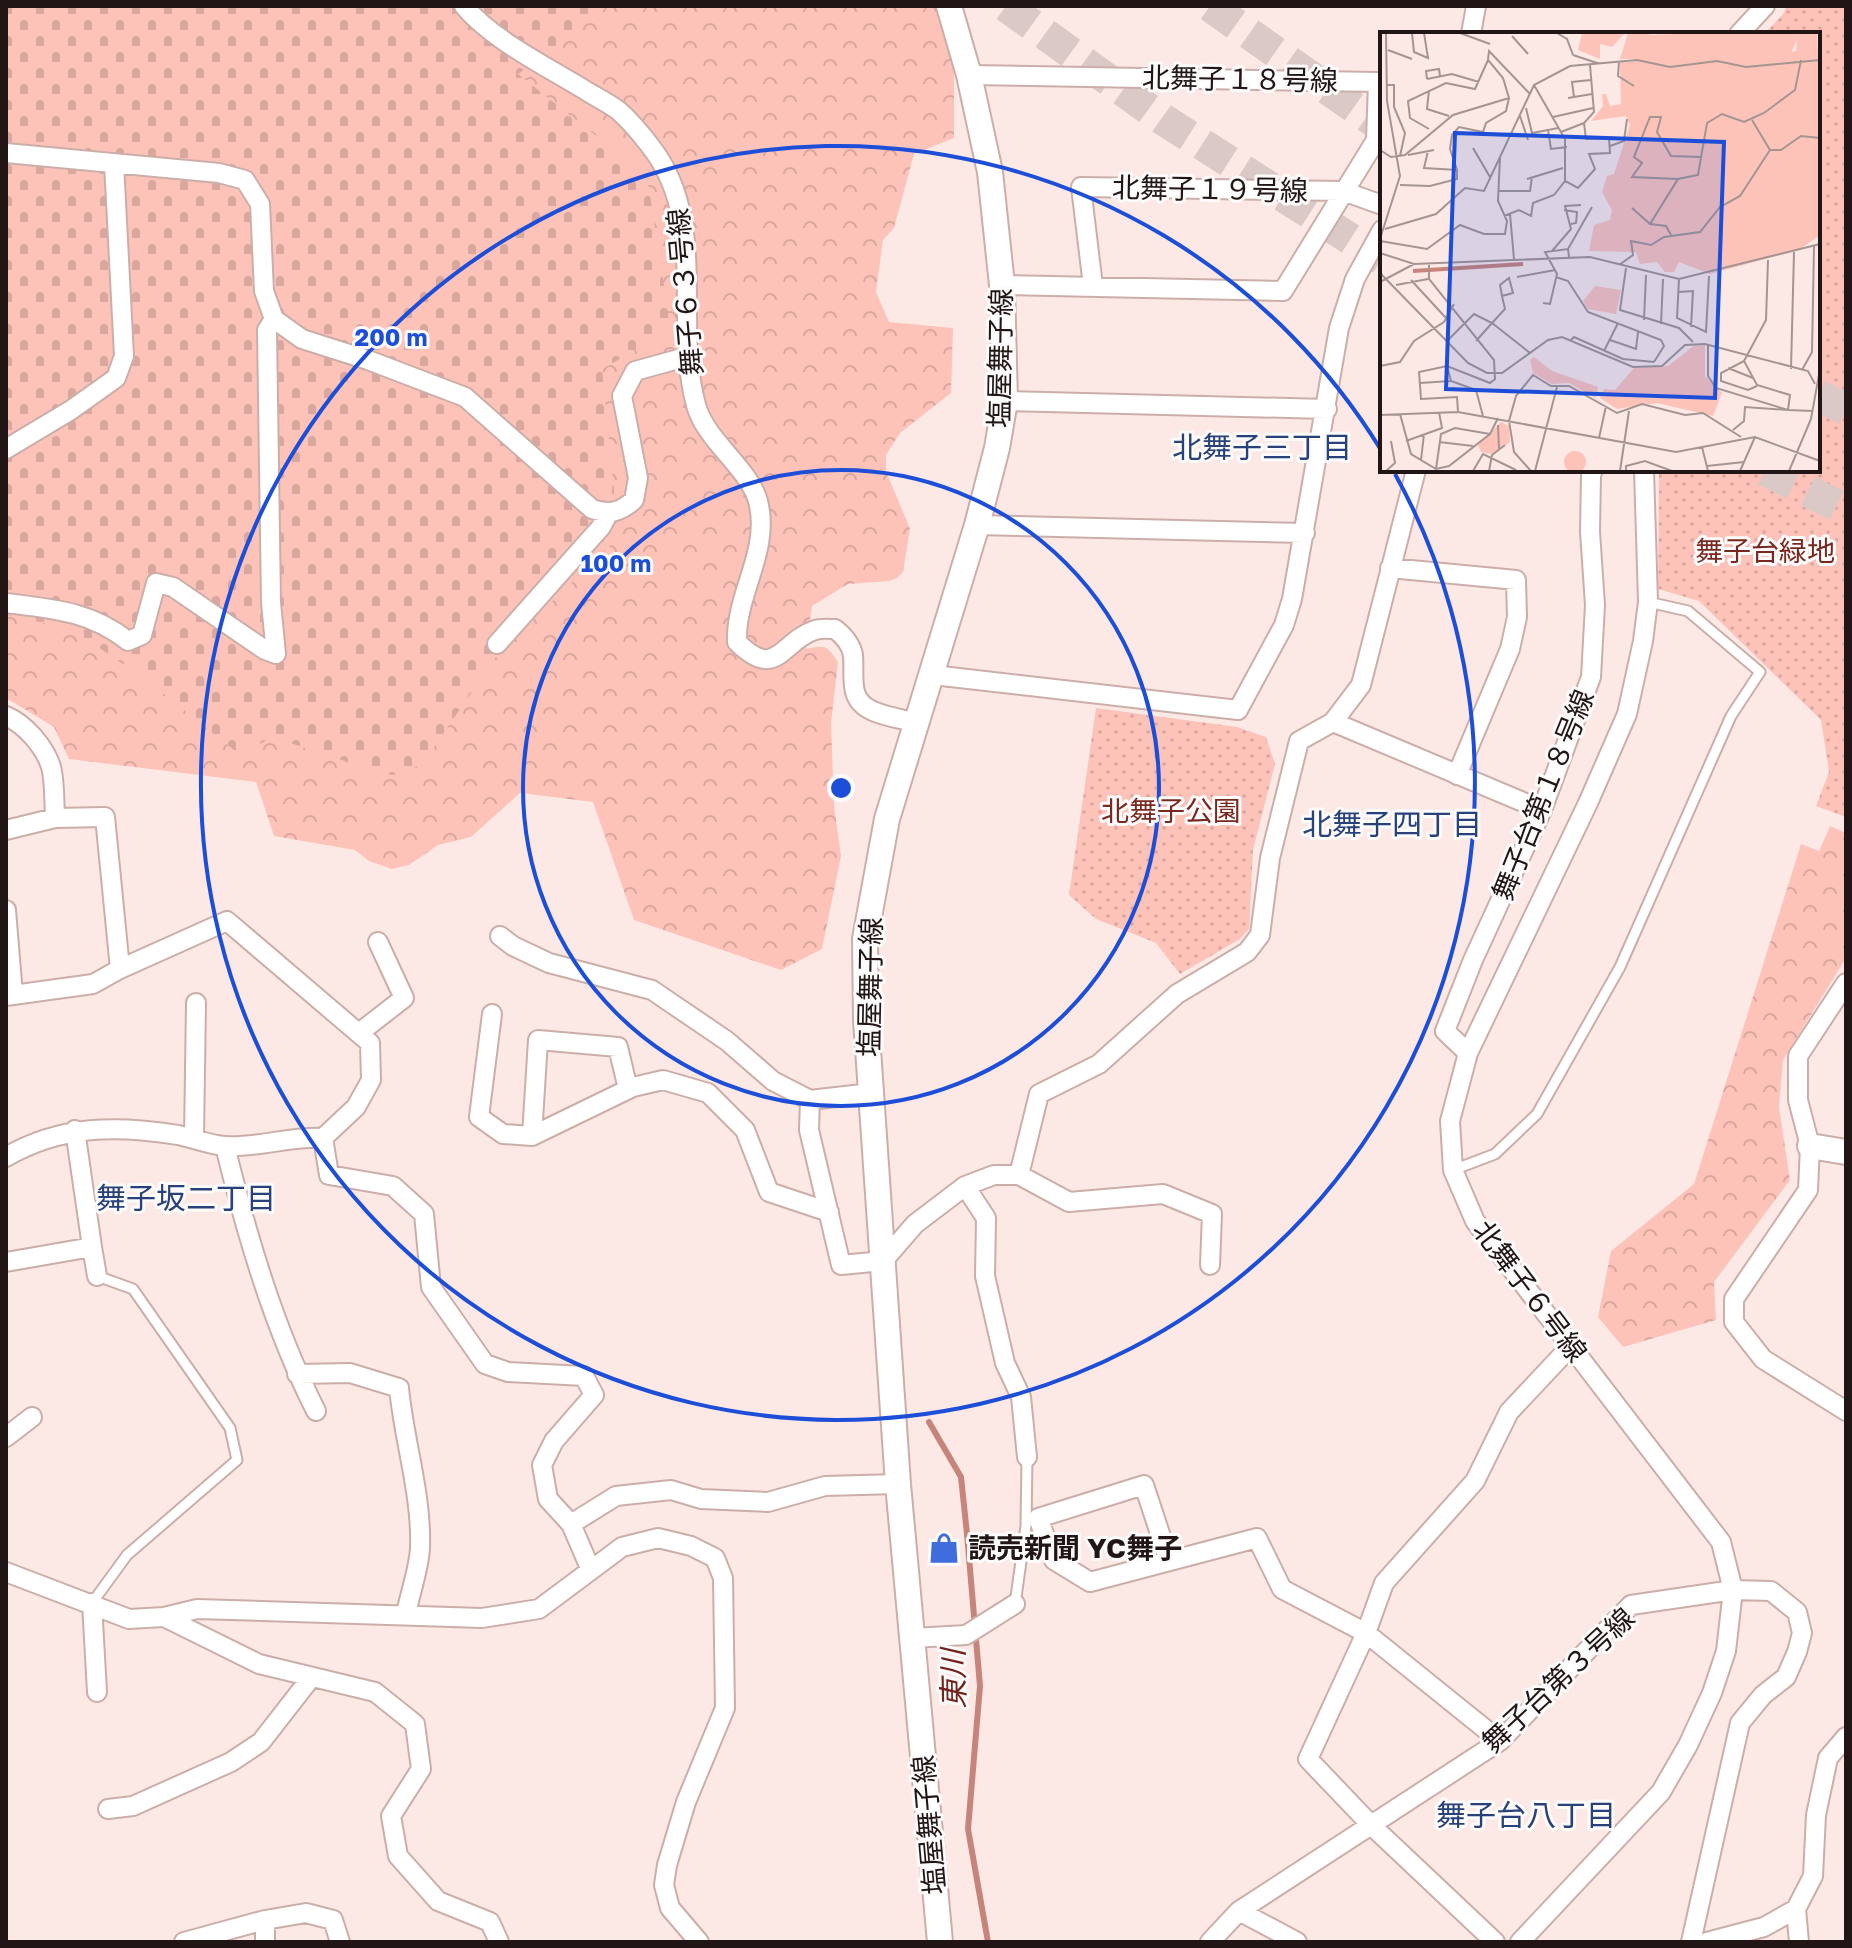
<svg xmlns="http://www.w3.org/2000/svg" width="1852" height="1948" font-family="'Golos Text','Noto Sans JP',sans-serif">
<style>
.forest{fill:url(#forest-crowns)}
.cemetery{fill:url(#cemetery-stones)}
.park{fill:url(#park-dots)}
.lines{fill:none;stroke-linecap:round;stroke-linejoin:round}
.stream{stroke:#c7847a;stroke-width:6}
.highway-tunnel{stroke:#dbc9c7;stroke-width:32;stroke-dasharray:32 16;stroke-linecap:butt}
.lane-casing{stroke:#ccaea9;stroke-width:13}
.street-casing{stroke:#ccaea9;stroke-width:22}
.secondary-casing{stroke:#ccaea9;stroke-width:28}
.lane{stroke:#fff;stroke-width:9}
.street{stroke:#fff;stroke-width:18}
.secondary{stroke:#fff;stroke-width:24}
.ring{fill:none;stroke:#1d4ed8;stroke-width:4}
.labels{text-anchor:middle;stroke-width:6;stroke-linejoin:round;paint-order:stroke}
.street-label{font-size:28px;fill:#211615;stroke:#fbfbfb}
.park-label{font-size:28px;fill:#792820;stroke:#fbfbfb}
.poi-label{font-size:28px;font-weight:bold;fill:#211615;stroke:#fbfbfb;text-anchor:start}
.neighbourhood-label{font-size:30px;fill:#29417a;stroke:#fbfbfb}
.water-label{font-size:30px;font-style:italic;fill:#73231c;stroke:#fbfbfb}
.inset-river{fill:none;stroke:#c7847a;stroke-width:4}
.inset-road{fill:none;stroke:#a49592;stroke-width:2}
.view{fill:#1d4ed8;fill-opacity:0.15;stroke:#1d4ed8;stroke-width:4}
.inset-edge{fill:none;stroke:#211615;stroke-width:4}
.centre{fill:#1d4ed8;stroke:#fbfbfb;stroke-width:4}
.ring-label{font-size:24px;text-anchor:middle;font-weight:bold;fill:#1d4ed8;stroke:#fbfbfb;stroke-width:6;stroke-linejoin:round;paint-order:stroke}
</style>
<defs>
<pattern id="forest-crowns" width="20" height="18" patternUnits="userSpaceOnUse" patternTransform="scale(2)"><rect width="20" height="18" fill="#fdc3b9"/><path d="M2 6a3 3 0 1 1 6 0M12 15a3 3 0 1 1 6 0" fill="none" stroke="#d9a79e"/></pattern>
<pattern id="cemetery-stones" width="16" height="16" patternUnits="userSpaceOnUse" patternTransform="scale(2)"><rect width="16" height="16" fill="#fdc3b9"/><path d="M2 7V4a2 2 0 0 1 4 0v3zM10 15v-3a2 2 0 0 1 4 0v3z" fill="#d9a79e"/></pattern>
<pattern id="park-dots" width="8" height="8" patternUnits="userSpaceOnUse" patternTransform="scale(2)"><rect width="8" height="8" fill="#fdc3b9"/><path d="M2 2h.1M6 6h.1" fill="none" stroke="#d9a79e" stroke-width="1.8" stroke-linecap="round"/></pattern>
</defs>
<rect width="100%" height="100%" fill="#fce9e6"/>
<path class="forest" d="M 6,6 L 941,6 L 954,64 L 954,138 L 914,154 L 894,228 L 883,240 L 876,292 L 889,322 L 953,328 L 951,393 L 900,433 L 886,455 L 886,471 L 910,529 L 903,572 L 897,578 L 889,581 L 848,584 L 812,606 L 806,649 C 826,645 826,645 838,662 L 831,723 L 834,806 L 841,856 L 822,949 L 781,970 L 634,920 L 593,802 L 520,793 L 471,837 L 438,845 L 409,865 L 392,869 L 369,861 L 355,850 L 274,836 L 256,782 L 69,759 L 54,727 L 6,698 Z
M 1830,826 L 1846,833 L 1846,958 L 1783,1060 L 1779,1107 L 1790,1180 L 1714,1282 L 1716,1320 L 1623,1347 L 1598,1317 L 1611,1251 L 1694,1184 L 1801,844 L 1819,851 Z"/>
<path class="cemetery" d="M 6,6 L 596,6 L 593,19 L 518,74 L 647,176 L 671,330 L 602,369 L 614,491 L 614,542 L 498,654 L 423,763 L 402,775 L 373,774 L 342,760 L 272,737 L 240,755 L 148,681 L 73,630 L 6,614 Z"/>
<path class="park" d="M 1787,6 L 1846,6 L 1846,817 L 1816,806 L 1829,772 L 1821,720 L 1699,601 L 1658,589 L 1659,470 L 1818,470 L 1818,34 L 1764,34 L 1783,14 Z
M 1096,708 L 1237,727 L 1266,737 L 1275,764 L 1253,850 L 1249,929 L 1240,939 L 1180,974 L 1156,943 L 1096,919 L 1069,895 Z"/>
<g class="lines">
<path class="stream" d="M 929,1422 L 961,1477 L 967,1534 L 980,1686 L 968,1829 L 988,1942"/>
<path class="highway-tunnel" d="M 1006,6 L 1164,120 L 1382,259
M 1210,6 L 1382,127
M 1818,395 L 1846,410
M 1765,470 L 1846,510"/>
<defs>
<path id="lane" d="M 1453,1170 L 1495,1154 L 1537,1114 L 1620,967 L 1731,716 L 1760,672 L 1688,611 L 1648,602
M 92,1603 L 127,1555 L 237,1460 L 230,1428 L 133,1289 L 97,1276
M 1015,1604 L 1026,1526 L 1027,1457"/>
<path id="street" d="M 464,6 C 493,41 550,68 588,92 C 598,98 610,104 619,111 C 630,121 642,135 651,147 C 709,221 673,321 696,405 C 705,440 749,468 758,501 C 771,551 735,594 737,642 C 777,682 781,641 815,630 C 821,628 830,629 835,629 C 844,636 851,644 853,655 C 855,677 847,700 873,711 C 886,717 903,719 917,723
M 1471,34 L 1476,6
M 1739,34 L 1765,6
M 969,75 L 1378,82 L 1376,140 L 1283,291 L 1002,285
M 6,153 L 219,173 L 245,180 L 260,204 L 264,291 L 274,319 L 302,339 L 368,360 L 465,397 L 592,509 C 611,515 620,512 634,500 L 638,478 L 622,396 L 635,371 L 686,357
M 1093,286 L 1081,187 L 1343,191 L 1382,205
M 1005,401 L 1327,409
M 6,449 L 71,410 L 116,378 L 124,356 L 114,163
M 977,525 L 1305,533
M 1390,568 L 1516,580 L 1517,617 L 1510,649 L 1457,775
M 6,603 C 53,609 90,611 128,641 L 142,635 L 156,583 L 173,587 L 265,650 L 276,654 L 271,603 L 267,330 L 274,319
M 497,644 L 601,527 L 608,514
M 933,675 L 1238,710 L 1284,625 L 1292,599 L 1339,328 L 1355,279 L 1382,230
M 6,716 C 25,724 45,747 51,767 C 55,782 54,802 55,818
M 1333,722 L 1542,810
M 6,830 L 55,818 L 105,817 L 120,969 L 227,921 L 370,1043 L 371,1080 L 356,1107 L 323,1138 C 290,1136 258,1148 225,1146 C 210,1145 193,1138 178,1135 C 117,1125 61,1125 6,1157
M 6,910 L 13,995 L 6,996
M 500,936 L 513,946 L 549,963 L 652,990 L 727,1041 L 773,1081 L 810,1100
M 1846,983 L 1798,1056 L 1798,1100 L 1810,1146 L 1808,1190 L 1734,1299 L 1734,1322 L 1763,1359 L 1846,1411
M 13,995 L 93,984 L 120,969
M 492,1014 L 479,1117 L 503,1134 L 532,1136 L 633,1087 L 663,1080 L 708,1093 L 745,1130 L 769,1192 L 829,1212
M 359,1033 L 404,998 L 378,942
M 1468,1053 L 1445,1031 L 1473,960 L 1542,810 L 1591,677 L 1595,605 L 1590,532 L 1591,475 L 1593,470
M 871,1093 L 810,1100 L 809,1130 L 841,1265 L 883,1261 L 915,1224 L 965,1186 L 994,1175 L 1019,1175 L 1069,1202 L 1163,1194 L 1212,1214 L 1210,1265
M 532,1136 L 538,1040 L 618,1047 L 628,1089
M 194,1138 L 196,1003
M 323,1138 L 329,1175 L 393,1186 L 424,1214 L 431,1287 L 485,1364 L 508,1372 L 584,1376 L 594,1395 L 554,1441 L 542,1465 L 548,1499 L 571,1524 L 590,1568
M 225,1146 C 247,1236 274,1328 316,1411
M 1019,1175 L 1039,1094 L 1099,1064 L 1177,994 L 1247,952 L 1260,935 L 1270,858 L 1299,741 L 1333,722 L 1361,685 L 1416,470
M 965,1186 L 986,1218 L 985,1276 L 1005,1363 L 1021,1397 L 1027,1457
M 92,1247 L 97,1276
M 6,1262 L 92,1247 L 75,1130
M 297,1374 L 350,1373 L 399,1388 C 404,1441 422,1495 420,1548 C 419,1569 410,1593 406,1614
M 6,1437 L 32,1417
M 571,1524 L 616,1496 L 671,1490 L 701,1499 L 768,1502 L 825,1486 L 898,1484
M 1169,1561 L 1144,1485 L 1038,1518 L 1054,1560 L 1090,1582 L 1257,1538 L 1282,1589 L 1366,1633 L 1384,1583 L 1475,1481 L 1509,1412 L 1570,1347
M 6,1572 L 129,1619 L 164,1617 L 259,1664 L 375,1692 L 415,1724 L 421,1769 L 391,1816 L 398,1856 L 438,1901 L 490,1922 L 499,1942
M 92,1603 L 97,1692
M 164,1617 L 197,1609 L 482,1618 L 539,1609 L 622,1547 L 658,1538 L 691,1546 L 715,1558 L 723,1578 L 725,1708 L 686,1802 L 667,1865 L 664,1885 L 670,1908 L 699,1942
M 913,1638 L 966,1635 L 1015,1604
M 108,1809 L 133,1806 L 231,1762 L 261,1742 L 310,1679
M 1796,1909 L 1799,1942
M 1239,1911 L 1297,1942
M 265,1920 L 306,1913 L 333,1920 L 340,1942
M 184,1942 L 265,1920 L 265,1942
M 1210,1942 L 1239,1911 L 1500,1741 L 1631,1605 L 1733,1590 L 1771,1591 L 1797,1612 L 1802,1633 L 1797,1652 L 1786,1677 L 1763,1695 L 1740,1723 L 1691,1942
M 1495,1942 L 1371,1825 L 1308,1759 L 1366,1633 L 1500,1741
M 1520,1942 L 1661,1792 L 1688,1745 L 1712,1693 L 1726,1651 L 1733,1590 L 1721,1542 L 1475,1221 L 1453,1170 L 1450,1121 L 1468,1053 L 1588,803 L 1627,714 L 1643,641 L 1648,602 L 1644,470
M 1707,1942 L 1764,1927 L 1796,1909 L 1813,1876 L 1816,1815 L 1828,1758 L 1846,1737"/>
<path id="secondary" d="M 1810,1146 L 1846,1152
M 940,1942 L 898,1484 L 866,1020 L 865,939 L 887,819 L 977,525 L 997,448 L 1005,401 L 1002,285 L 990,172 L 969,75 L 949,6"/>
</defs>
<use href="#lane" class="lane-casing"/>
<use href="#street" class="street-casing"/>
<use href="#secondary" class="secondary-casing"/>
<use href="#lane" class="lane"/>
<use href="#street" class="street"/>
<use href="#secondary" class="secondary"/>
</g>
<g class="ring">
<circle cx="841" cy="788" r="318"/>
<path d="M1395 474A637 637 0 1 1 1381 450"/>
</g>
<defs>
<symbol id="shop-bare" viewBox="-9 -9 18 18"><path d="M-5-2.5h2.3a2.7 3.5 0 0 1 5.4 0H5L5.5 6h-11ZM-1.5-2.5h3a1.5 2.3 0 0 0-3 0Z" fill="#3f6dde" stroke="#fbfbfb" stroke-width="2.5" paint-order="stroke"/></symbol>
</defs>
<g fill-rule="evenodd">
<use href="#shop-bare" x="922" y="1526" width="44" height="44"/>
</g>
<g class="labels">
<g class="street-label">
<text transform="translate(1240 79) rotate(1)" y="10">北舞子１８号線</text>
<text transform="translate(1210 189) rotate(1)" y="10">北舞子１９号線</text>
<text transform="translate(685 292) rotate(-95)" y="10">舞子６３号線</text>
<text transform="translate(1000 358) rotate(-89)" y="10">塩屋舞子線</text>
<text transform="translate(1543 795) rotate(-68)" y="10">舞子台第１８号線</text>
<text transform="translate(870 987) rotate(-89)" y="10">塩屋舞子線</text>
<text transform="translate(1530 1291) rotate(53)" y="10">北舞子６号線</text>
<text transform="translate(1558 1680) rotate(-43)" y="10">舞子台第３号線</text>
<text transform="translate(929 1825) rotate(-95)" y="10">塩屋舞子線</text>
</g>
<g class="park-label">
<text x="1765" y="561">舞子台緑地</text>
<text x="1171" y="821">北舞子公園</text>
</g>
<g class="poi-label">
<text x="968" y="1558">読売新聞 YC舞子</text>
</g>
<g class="neighbourhood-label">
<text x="1262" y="458">北舞子三丁目</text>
<text x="1392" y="835">北舞子四丁目</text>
<text x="186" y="1209">舞子坂二丁目</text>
<text x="1526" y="1826">舞子台八丁目</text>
</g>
<g class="water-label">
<text transform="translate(954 1679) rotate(-91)" y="10">東川</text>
</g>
</g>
<g transform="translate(1380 32)">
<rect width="440" height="440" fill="#fce9e6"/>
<path d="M184 430a11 11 0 1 1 22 0a11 11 0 1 1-22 0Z" fill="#fdc3b9"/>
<path d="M 202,1 L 245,1 L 232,15 L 220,12 L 220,27 L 198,18 ZM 248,1 L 277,1 L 268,3 L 289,27 L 240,27 ZM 318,1 L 417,1 L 418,4 L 411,22 L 389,25 L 356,7 L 343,16 L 315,22 ZM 260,29 L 440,71 L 440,203 L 419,218 L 330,242 L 299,230 L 294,240 L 285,240 L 277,230 L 260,232 L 256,220 L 209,219 L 214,193 L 230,188 L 232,178 L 222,160 L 227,144 L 234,142 L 250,93 L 246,84 L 211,89 L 223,74 L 222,62 L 226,62 L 230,74 L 241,72 L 240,30 ZM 154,325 L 172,339 L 218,355 L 216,367 L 224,371 L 189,351 L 172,352 L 153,341 L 150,328 Z" fill="#fdc3b9"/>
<path d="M 318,1 L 322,12 L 343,16 L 356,4 L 368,3 L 389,25 L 416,19 L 417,1 L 437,1 L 440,75 L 369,158 L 373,178 L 347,194 L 331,182 L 316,199 L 295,201 L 290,192 L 266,193 L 235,158 L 238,140 L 256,117 L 273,62 L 271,47 L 251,34 L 257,33 L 268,3 Z" fill="#fdc3b9"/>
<path d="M 215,254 L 241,258 L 236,282 L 208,277 L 203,269 ZM 315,313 L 325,314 L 325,344 L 342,361 L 333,384 L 277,371 L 237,377 L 220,366 L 224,357 L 235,358 L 254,336 L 288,334 ZM 121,390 L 129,394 L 130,410 L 112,422 L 101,420 L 98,413 Z" fill="#fdc3b9"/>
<path class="inset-river" d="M 33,239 L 143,232"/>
<path class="inset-road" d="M 32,1 L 34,20 L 48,26 L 44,1M 80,1 L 110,12M 177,1 L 187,7 L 193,23M 132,4 L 148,22M 8,18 L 32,27M 193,23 L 220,32M 239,30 L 238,44 L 254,54M 47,47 L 72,42 L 99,50M 47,47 L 46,39 L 59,37 L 60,44M 7,53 L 14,53 L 14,75 L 25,101 L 20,124M 154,53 L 185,107 L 185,149 L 198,156 L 215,137 L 209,122 L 230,121 L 229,106 L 206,107 L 204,91 L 214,80 L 210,33M 49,58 L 47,77 L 69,84M 194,65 L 192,50 L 211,48M 188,66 L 212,62M 146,76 L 152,101 L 168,98M 140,84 L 148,108M 173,85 L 213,76M 372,88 L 390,118M 178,96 L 168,98 L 171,117 L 187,115M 49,97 L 30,86 L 28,69 L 66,51 L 95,57 L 108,28M 181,100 L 204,91M 230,114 L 244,109 L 247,87M 93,116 L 110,145M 0,118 L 11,125 L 25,123 L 73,83 L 129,66 L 123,46 L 108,28 L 109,19 L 150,62M 390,118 L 401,118 L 421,104 L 440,106M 48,119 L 44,136 L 77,138 L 70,117 L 72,103 L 79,95 L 103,100 L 106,91 L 126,79 L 129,66M 28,123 L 54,118M 147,147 L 183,136M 298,147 L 252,145 L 262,131 L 254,125 L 270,85 L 281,85 L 277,100 L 291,124 L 321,125M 20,153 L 50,154 L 77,147 L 77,138M 119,159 L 150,159 L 152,145M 252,176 L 270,192M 184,178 L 197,180 L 196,191 L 191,192M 130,182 L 134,227M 124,184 L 139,178 L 151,184 L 153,171 L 174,163 L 185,149M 5,197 L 56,182 L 85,156 L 104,159 L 154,53 L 190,34 L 257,28 L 290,35 L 337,29 L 366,35 L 440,28M 291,203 L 286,194 L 270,192 L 298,147 L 318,143 L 327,91 L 342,82 L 364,90 L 384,81 L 415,58 L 421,28M 0,207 L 20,144 L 7,69 L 6,1M 0,209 L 47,217 L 80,193 L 104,202 L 125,202 L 127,189 L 118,169 L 120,125M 188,217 L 212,175M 172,219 L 191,197 L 185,174 L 201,173M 0,221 L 34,232 L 210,225 L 299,247 L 440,212M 49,233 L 49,247 L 114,328 L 115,347 L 110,351 L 67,334 L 39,340 L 41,367 L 77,365 L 78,380M 239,233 L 253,223 L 251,209 L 271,213 L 284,205 L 320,200 L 340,175 L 360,164 L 390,118M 246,236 L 240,278 L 299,296 L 313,310M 0,241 L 88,331 L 107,341 L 122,341 L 168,308 L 182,305 L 253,335 L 282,334 L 305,313 L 325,312 L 428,339 L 435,352M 137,245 L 175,238M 176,245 L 188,249 L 208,280 L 281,308 L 284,314 L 274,330M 299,247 L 297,286 L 326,300 L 329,244M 31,248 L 66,286M 0,250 L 34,232M 16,253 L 48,247M 299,260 L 313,259 L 311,295M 122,264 L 133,261 L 129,246 L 120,253 L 122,264 L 125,277 L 112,291 L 150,321M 163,271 L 170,272 L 177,242 L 165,220 L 188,217 L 189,225M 264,288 L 266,243M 281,292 L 283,247M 191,308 L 194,305 L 243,327 L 274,330M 230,308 L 256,317 L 258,300M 67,309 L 94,282 L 112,291 L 96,309M 328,313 L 328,344 L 336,356 L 408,378 L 433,379M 224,319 L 238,291M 364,329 L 341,341 L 341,349 L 368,358 L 377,354M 0,334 L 20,330 L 34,309 L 64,290 L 74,272M 67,334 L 71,349 L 96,358 L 103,384M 348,336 L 373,346M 411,337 L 414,220M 422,338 L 432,320 L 434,214M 40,351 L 71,349M 20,382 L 31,422 L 56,437 L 69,434 L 110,402 L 118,386M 0,383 L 78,380 L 296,420 L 375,405 L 440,429M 118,393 L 119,417M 353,398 L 364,389 L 365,375 L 408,378 L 410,363 L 377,353 L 364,329 L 386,288 L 388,228M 219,406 L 226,374M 26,409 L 62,396 L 59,380M 59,410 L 93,414M 322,415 L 328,439M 41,428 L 44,402M 327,434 L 364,430M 56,437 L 61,402 L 75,396 L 110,402M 6,439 L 15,431 L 11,409M 93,439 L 103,422 L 136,438M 109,439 L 112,423 L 125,413M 151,439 L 134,420 L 129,389 L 136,364 L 153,343 L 171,354 L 189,354 L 237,381 L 262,372 L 305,383 L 323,381 L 361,405M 155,439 L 177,355M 240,439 L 249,379M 246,439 L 246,434 L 265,429 L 292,439M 360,439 L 375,405M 409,439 L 431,387 L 440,337"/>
<path class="view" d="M 75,101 L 344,110 L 335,366 L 66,357 Z"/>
<rect width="440" height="440" class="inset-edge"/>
</g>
<circle cx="841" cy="788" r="12" class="centre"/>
<g class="ring-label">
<text x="391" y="346">200 m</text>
<text x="616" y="572">100 m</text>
</g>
<rect width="1852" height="1948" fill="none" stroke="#211615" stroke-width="16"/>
</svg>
